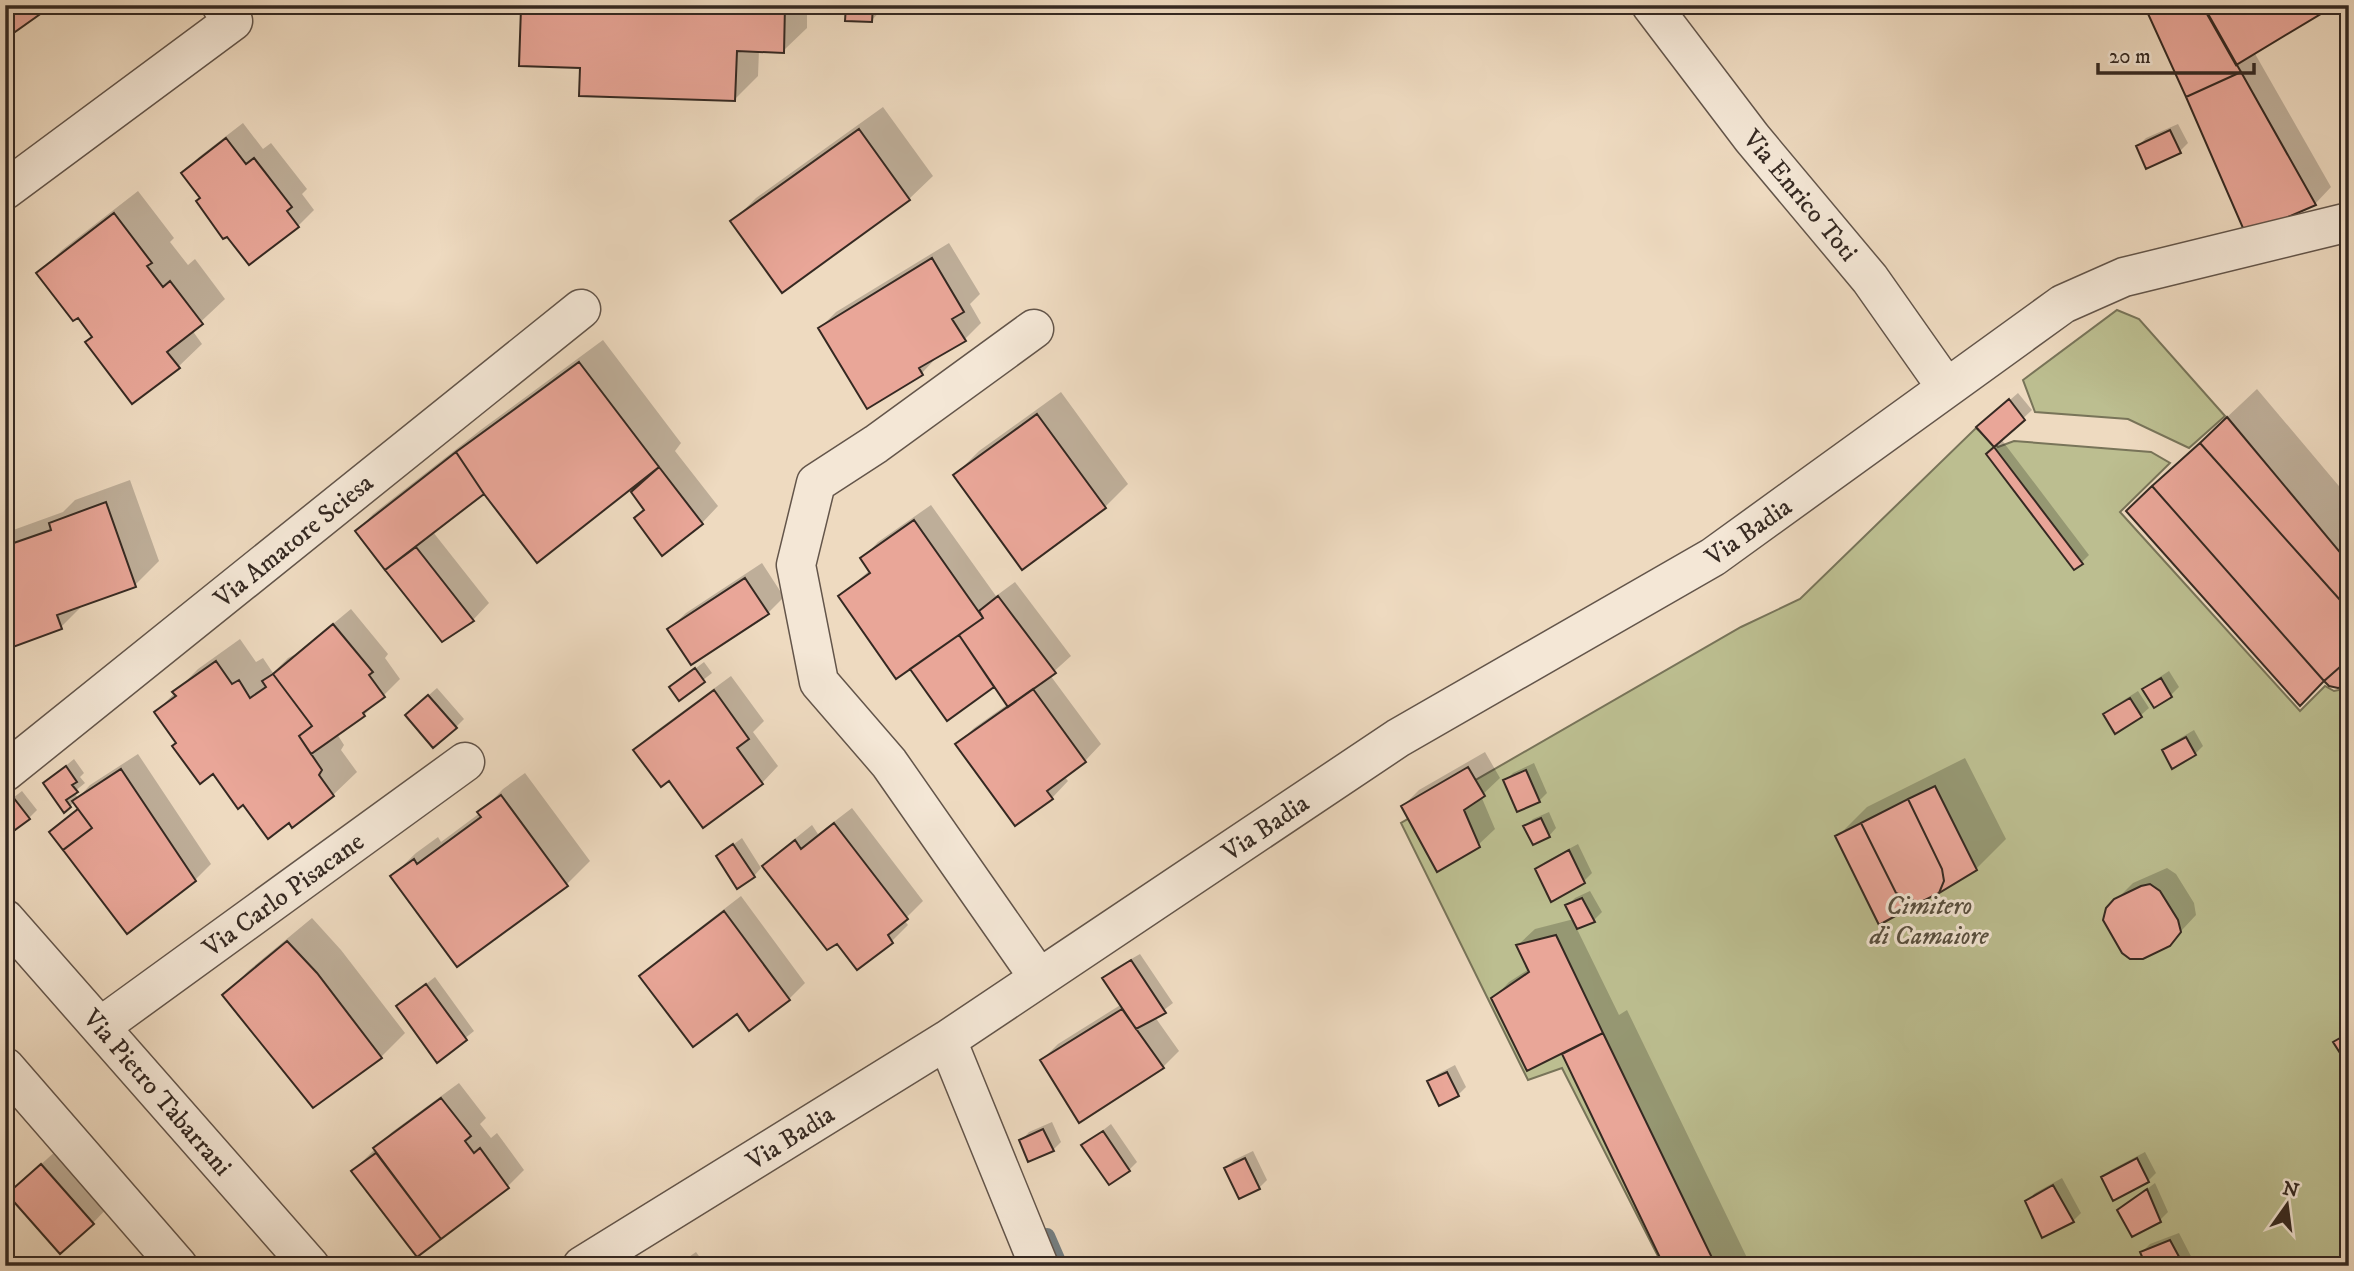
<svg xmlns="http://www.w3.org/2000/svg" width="2354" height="1271" font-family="'IM FELL DW Pica',serif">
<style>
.green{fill:#bcbe90;stroke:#787459;stroke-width:2}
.shadow{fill:#0003}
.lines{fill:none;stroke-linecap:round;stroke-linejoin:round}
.stream{stroke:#757e80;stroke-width:16}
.building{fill:#e9a698;stroke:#352922;stroke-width:2}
.minor-casing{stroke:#63554a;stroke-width:41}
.minor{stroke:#f4e7d6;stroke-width:38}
.labels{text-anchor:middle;stroke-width:6;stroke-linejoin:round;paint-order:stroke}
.street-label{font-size:26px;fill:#352922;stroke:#f4e7d6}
.park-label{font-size:26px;font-style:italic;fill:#574e3e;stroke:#f4e7d6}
</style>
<rect width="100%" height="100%" fill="#eedac0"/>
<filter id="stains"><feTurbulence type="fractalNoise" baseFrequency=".00286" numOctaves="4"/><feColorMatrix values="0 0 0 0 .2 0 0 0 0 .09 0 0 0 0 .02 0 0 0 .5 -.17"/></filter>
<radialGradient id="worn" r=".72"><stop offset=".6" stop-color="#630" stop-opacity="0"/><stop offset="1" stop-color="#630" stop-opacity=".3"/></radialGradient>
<path class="green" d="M 2117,310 L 2139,319 L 2225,416 L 2189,448 L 2128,419 L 2035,412 L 2023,380 Z
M 1976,428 L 1998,447 L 2014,441 L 2151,452 L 2170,463 L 2120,512 L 2300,711 L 2325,686 L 2334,691 L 2349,688 L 2349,1266 L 1663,1266 L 1562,1068 L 1528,1080 L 1401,823 L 1741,627 L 1800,599 Z"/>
<path class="shadow" d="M 506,5 L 807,5 L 807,28 L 783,51 L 759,50 L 758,76 L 734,100 L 582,66 L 523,6 Z
M 848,5 L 886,5 L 871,21 Z
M 2146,5 L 2329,5 L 2254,52 L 2331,187 L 2315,204 Z
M 883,107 L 933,176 L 909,199 L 782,291 L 732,222 L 756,198 Z
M 243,123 L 263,149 L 271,143 L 307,189 L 302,194 L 314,210 L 298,226 L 227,234 L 183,174 L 199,157 Z
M 2178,124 L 2188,143 L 2180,151 L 2138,146 L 2146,138 Z
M 138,191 L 174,238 L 170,242 L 188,265 L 195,259 L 225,299 L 192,330 L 202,344 L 178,367 L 94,336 L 79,316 L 38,273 L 62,250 Z
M 949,243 L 980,294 L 970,304 L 981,323 L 965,339 L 938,356 L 922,373 L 867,406 L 820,328 L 836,312 Z
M 603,340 L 681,443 L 675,451 L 718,506 L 702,523 L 645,509 L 644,477 L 485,492 L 433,532 L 489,603 L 473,620 L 443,640 L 357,531 L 373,514 L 482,429 Z
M 2257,389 L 2349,498 L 2349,683 L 2158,482 Z
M 1061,392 L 1128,484 L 1105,507 L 955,475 L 979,451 Z
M 2018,393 L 2032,410 L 2001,439 L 2089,555 L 2081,563 L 1988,454 L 1996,447 L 1979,427 Z
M 130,480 L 159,561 L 135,585 L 85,603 L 61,627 L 5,620 L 5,533 L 63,512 L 75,500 Z
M 931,505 L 996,596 L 1015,582 L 1071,656 L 1050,675 L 1101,744 L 1085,761 L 1064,776 L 1068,781 L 1052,798 L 957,745 L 974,728 L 1008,704 L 995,685 L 947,719 L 911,667 L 840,596 L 870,570 L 862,559 L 878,542 Z
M 762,563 L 784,597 L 768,613 L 669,629 L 686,613 Z
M 351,609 L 388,654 L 385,658 L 400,679 L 364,715 L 337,734 L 344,745 L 341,750 L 357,772 L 333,795 L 289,821 L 243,802 L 213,772 L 178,742 L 156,712 L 198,669 L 240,639 L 256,662 L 263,658 L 273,673 L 288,658 L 298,653 Z
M 704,662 L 712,673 L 679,699 L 671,687 Z
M 2169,671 L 2179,687 L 2171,695 L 2144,689 L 2152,682 Z
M 731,676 L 764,721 L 753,732 L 778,766 L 762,783 L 670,779 L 635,750 L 652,734 Z
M 437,688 L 464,719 L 456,727 L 415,707 Z
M 2138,691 L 2149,708 L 2141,715 L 2105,715 L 2113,707 Z
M 2194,730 L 2203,746 L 2195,754 L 2164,751 L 2172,743 Z
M 1485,752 L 1500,778 L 1481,796 L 1495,829 L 1478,845 L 1403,806 L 1419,790 Z
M 138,754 L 211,864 L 195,880 L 79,808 L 74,802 L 70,806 L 45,783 L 74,759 L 84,773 L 80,777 L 85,783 L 74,792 L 78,798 L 90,785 Z
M 1965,758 L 2006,839 L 1976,869 L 1837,837 L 1867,807 Z
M 1534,763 L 1547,793 L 1539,801 L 1505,781 L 1513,773 Z
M 525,773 L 590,861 L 567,884 L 392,876 L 416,853 L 438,837 L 441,842 L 480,813 L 503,789 Z
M 22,791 L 37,810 L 29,818 L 5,804 Z
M 852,808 L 923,901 L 904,920 L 908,925 L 892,941 L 837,941 L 764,866 L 781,850 L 812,825 L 818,834 Z
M 1549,812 L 1556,828 L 1549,836 L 1525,827 L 1533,819 Z
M 742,838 L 761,868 L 754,876 L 718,856 Z
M 1578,844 L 1592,873 L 1584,881 L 1537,870 L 1545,862 Z
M 2167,868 L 2176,874 L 2194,903 L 2196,915 L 2169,944 L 2107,909 L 2133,883 Z
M 1590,891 L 1602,912 L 1594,920 L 1576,927 L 1619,1015 L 1627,1010 L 1751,1266 L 1665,1266 L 1564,1055 L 1571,1048 L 1493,999 L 1509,982 L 1529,969 L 1518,945 L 1535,929 L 1574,919 L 1567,906 L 1575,898 Z
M 741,896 L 805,983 L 789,999 L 750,1028 L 737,1012 L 642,976 L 658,960 Z
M 312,918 L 341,950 L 405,1033 L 381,1057 L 314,1106 L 225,995 L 248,971 Z
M 1140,954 L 1173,1003 L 1155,1017 L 1179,1051 L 1163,1067 L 1042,1060 L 1058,1044 L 1122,1004 L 1105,978 L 1112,970 Z
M 435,977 L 474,1031 L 438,1060 L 398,1006 Z
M 2349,1028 L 2349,1064 L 2335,1042 Z
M 1455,1065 L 1466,1087 L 1458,1095 L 1430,1082 L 1438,1074 Z
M 459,1083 L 486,1118 L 480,1124 L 491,1138 L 497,1133 L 524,1170 L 508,1186 L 417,1255 L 353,1171 L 392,1132 Z
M 1052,1122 L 1061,1142 L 1053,1150 L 1021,1141 L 1029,1132 Z
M 1111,1124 L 1137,1162 L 1129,1170 L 1084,1145 Z
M 58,1149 L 109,1206 L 93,1223 L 26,1178 Z
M 1253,1151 L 1267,1180 L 1259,1188 L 1226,1168 L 1234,1160 Z
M 2145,1152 L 2156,1173 L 2148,1181 L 2103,1177 L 2111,1170 Z
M 2062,1178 L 2081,1213 L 2073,1221 L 2027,1201 L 2035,1193 Z
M 2155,1183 L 2168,1212 L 2160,1220 L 2132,1235 L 2119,1210 Z
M 2179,1233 L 2196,1266 L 2148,1266 L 2142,1252 L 2150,1244 Z
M 696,1252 L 706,1266 L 676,1266 Z
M 7,1253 L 16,1262 L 12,1266 L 5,1266 Z
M 2107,1258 L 2111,1266 L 2093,1266 Z"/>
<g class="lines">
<path class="stream" d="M 1047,1236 L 1060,1266"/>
</g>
<path class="building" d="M 5,5 L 53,5 L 5,39 Z
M 505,5 L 785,5 L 784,53 L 737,51 L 735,101 L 579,96 L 580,68 L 519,66 L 521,8 L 505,7 Z
M 846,5 L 873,5 L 872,22 L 845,21 Z
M 2144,5 L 2203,5 L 2241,72 L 2186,97 Z
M 2206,5 L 2327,5 L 2329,9 L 2236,65 L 2203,7 Z
M 2241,72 L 2316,205 L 2246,235 L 2186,97 Z
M 859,129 L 910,200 L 782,293 L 730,221 Z
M 2170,130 L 2181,153 L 2146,169 L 2136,146 Z
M 226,138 L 246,164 L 254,158 L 292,207 L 287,211 L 299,227 L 249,265 L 227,237 L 223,239 L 196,201 L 200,198 L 181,173 Z
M 114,213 L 152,263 L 147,266 L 163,287 L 170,281 L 203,324 L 167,352 L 180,368 L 132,404 L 85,342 L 92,337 L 78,318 L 73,321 L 36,273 Z
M 932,258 L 964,312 L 952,319 L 966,341 L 919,368 L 923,375 L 867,409 L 818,328 Z
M 579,362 L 659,467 L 537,563 L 484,494 L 456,452 Z
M 2009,399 L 2025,420 L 1994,447 L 1976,427 Z
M 1037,414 L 1106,508 L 1022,570 L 953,475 Z
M 2227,417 L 2349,563 L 2349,610 L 2200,443 Z
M 2200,443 L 2349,610 L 2349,659 L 2324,681 L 2152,486 Z
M 1994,447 L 2083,564 L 2074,570 L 1986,454 Z
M 456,452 L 484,494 L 385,570 L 355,531 Z
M 659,467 L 703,524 L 662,556 L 634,518 L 644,510 L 631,492 Z
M 2152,486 L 2324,681 L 2300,706 L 2126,511 Z
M 106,502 L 136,587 L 57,615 L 62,629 L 13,647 L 5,625 L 5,546 L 51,530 L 49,523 Z
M 914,520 L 983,618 L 896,679 L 838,596 L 870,573 L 860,558 Z
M 416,547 L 474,621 L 442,642 L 385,570 Z
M 745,578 L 769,614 L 691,665 L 667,629 Z
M 998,596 L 1056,673 L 1008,707 L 959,635 L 983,618 L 979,611 Z
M 333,624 L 373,672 L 369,675 L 385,697 L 363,713 L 365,716 L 311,754 L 299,736 L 312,726 L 273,674 Z
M 959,635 L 994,687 L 947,721 L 910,669 Z
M 2349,659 L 2349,686 L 2338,688 L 2329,686 L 2324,681 Z
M 216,661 L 232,684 L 239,680 L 250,698 L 266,687 L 262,681 L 273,674 L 312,726 L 299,736 L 322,770 L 319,775 L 334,796 L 292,828 L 289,823 L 268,839 L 243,805 L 238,809 L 213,774 L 200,784 L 172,746 L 176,743 L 154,712 L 176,696 L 172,692 Z
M 695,668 L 705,682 L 679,701 L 669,687 Z
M 2161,678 L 2172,697 L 2154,708 L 2142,689 Z
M 1033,689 L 1086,762 L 1047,791 L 1053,799 L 1015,826 L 955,744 Z
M 714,690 L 749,739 L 737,748 L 763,784 L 703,828 L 669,781 L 661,787 L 633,750 Z
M 428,695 L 457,728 L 433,748 L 405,715 Z
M 2130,698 L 2142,717 L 2115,734 L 2103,714 Z
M 2186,737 L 2196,755 L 2172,769 L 2162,750 Z
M 66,766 L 77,782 L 72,785 L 78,792 L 66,800 L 71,807 L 64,813 L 43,783 Z
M 1468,767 L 1485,796 L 1464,810 L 1480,847 L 1437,872 L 1401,806 Z
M 121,769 L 196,881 L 127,934 L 63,850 L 92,828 L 72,801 Z
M 1526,770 L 1540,802 L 1517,812 L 1503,780 Z
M 1935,786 L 1977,870 L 1939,893 L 1944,881 L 1942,869 L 1908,799 Z
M 501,795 L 568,886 L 457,967 L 390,876 L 414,859 L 417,864 L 481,817 L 477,812 Z
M 13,797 L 30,819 L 8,835 L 5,831 L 5,804 Z
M 1908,799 L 1942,869 L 1944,881 L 1939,893 L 1919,903 L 1896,893 L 1861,823 Z
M 78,809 L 92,828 L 63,850 L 49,832 Z
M 1541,818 L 1550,837 L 1533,845 L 1523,826 Z
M 834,823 L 908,919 L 888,935 L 893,943 L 857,970 L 837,944 L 827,950 L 762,866 L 795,840 L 801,849 Z
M 1861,823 L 1896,893 L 1919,903 L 1879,925 L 1835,836 Z
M 733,844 L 755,877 L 737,889 L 716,856 Z
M 1569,850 L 1585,883 L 1551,902 L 1535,869 Z
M 2150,884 L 2160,891 L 2178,920 L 2181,932 L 2170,946 L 2143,959 L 2130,959 L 2122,953 L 2103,920 L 2106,908 L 2114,899 L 2141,886 Z
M 1582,898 L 1595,922 L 1577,929 L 1565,905 Z
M 724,911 L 790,1000 L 749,1031 L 737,1014 L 693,1047 L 639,976 Z
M 1556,935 L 1603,1033 L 1527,1071 L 1491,998 L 1529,972 L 1516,945 Z
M 287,941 L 317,973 L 382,1058 L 313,1108 L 222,995 Z
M 1131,960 L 1166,1013 L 1136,1029 L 1102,978 Z
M 426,984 L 467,1040 L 437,1063 L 396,1006 Z
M 1122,1009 L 1164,1068 L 1079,1123 L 1040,1060 Z
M 1603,1033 L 1716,1266 L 1664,1266 L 1562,1054 Z
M 2349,1033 L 2349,1067 L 2333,1042 Z
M 1447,1072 L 1459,1096 L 1439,1106 L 1427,1081 Z
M 441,1098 L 471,1136 L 465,1141 L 474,1153 L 480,1148 L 509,1188 L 441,1239 L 373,1148 Z
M 1043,1129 L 1054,1151 L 1028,1162 L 1019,1140 Z
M 1103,1131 L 1130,1171 L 1109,1185 L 1081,1145 Z
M 376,1153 L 441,1239 L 417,1257 L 351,1171 Z
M 1245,1158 L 1260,1189 L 1239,1199 L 1224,1168 Z
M 2137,1158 L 2149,1182 L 2113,1201 L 2101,1177 Z
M 41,1164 L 94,1224 L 60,1254 L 7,1194 Z
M 2053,1185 L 2074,1222 L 2042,1238 L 2025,1201 Z
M 2147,1189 L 2161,1222 L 2132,1237 L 2117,1210 Z
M 2170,1240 L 2184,1266 L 2146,1266 L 2140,1252 Z"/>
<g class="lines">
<defs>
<path id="minor" d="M 1651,5 L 1752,138 L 1870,279 L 1946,387
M 5,190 L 233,21 L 221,5
M 1034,329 L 876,444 L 816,483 L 796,565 L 819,682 L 889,763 L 1039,978
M 5,772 L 581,309
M 5,919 L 310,1266
M 100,1027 L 465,762
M 947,1040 L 1039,1266
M 5,1067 L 178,1266
M 582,1266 L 947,1040 L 1398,738 L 1713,557 L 2063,304 L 2124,277 L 2349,222"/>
</defs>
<use href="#minor" class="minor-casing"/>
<use href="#minor" class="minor"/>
</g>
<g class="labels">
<g class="street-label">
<text transform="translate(1801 195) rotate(50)" y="9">Via Enrico Toti</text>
<text transform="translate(1748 531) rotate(-35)" y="9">Via Badia</text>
<text transform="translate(293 540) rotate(-39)" y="9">Via Amatore Sciesa</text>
<text transform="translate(1265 827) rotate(-34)" y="9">Via Badia</text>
<text transform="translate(283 894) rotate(-36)" y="9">Via Carlo Pisacane</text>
<text transform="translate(158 1092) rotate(49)" y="9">Via Pietro Tabarrani</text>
<text transform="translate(790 1137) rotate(-32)" y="9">Via Badia</text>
</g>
<g class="park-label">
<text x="1929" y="914">Cimitero<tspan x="1929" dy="30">di Camaiore</tspan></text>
</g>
</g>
<rect width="2354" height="1271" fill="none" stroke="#eedac0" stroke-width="28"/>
<rect x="7" y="7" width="2340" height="1257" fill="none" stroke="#352922" stroke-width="3.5"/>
<rect x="14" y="14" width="2326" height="1243" fill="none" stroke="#352922" stroke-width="2"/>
<g transform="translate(2287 1205) rotate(14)" stroke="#f4e7d6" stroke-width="5" paint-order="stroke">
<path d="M0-5L12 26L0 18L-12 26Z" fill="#352922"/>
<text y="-10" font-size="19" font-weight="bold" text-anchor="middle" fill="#352922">N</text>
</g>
<path d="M2098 63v10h156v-10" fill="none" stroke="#352922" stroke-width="3.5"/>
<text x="2109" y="63" font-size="21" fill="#352922" stroke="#f4e7d6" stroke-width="5" paint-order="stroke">20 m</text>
<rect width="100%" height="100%" filter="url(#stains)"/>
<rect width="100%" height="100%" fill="url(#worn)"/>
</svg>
